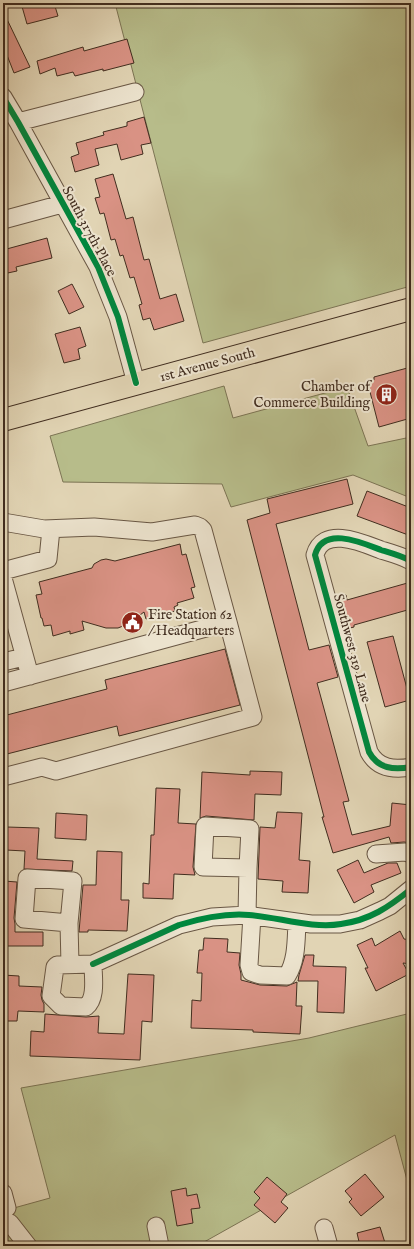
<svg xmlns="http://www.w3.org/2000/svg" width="414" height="1249" font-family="'IM FELL English',serif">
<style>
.green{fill:#b7bc8a;stroke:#7c7454}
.building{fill:#d99284;stroke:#412d1f}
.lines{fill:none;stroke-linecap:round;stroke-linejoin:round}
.minor-casing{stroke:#695744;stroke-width:19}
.major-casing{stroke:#412d1f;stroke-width:24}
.minor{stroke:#ece3ce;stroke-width:17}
.major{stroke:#e1d4b4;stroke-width:22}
.cycleway-casing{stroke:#ece3ce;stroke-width:8}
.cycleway{stroke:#00873e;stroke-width:6}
.labels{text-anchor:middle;stroke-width:4;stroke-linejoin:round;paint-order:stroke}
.street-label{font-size:14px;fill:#412d1f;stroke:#ece3ce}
.poi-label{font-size:14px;fill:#412d1f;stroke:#ece3ce;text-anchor:end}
</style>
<rect width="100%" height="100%" fill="#e1d4b4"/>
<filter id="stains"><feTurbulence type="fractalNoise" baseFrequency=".005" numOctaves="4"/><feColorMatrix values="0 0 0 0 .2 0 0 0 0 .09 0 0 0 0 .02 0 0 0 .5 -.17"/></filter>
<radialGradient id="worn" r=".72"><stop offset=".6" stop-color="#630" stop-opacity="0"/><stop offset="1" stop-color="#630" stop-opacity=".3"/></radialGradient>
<path class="green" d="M 115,3 L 411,3 L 411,286 L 203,343 Z
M 224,386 L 233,418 L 347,387 L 368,446 L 411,437 L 411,498 L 353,475 L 231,507 L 222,484 L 63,482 L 50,436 Z
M 411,1013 L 411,1195 L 395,1135 L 197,1246 L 3,1246 L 3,1211 L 50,1198 L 21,1088 L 309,1038 Z"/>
<path class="building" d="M 21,3 L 54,3 L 58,16 L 27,24 Z
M 3,11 L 30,67 L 14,73 L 3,45 Z
M 127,39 L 134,63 L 103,71 L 103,69 L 75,76 L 73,72 L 57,76 L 55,68 L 40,74 L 37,61 L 83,47 L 84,51 Z
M 144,117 L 151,143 L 141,145 L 143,154 L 121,160 L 117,144 L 95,149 L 99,165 L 75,172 L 71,157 L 79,154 L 76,143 L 104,135 L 103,132 L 127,126 L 127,122 Z
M 113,174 L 126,219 L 133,217 L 144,260 L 149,259 L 160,299 L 176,294 L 184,321 L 154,330 L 150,318 L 143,320 L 139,305 L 142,304 L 134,277 L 130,278 L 123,255 L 120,256 L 115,239 L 111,240 L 104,213 L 100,214 L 95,198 L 100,197 L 95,179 Z
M 47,238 L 52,258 L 16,267 L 17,271 L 3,274 L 3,250 Z
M 72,284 L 84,307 L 69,314 L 58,291 Z
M 80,327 L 86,346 L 78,349 L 80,359 L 64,363 L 55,334 Z
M 411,367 L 411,418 L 379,427 L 369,388 L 370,387 L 369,381 L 374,380 L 374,377 Z
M 347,479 L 353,504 L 276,524 L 309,650 L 329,645 L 338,677 L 317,683 L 349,801 L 343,802 L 352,835 L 390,826 L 392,803 L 411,805 L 411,843 L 404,842 L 391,843 L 389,837 L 333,853 L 322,817 L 324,817 L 247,520 L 270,513 L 267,499 Z
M 367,491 L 411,508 L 411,536 L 357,516 Z
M 180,544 L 182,555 L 186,554 L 195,587 L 191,588 L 194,598 L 177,603 L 178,605 L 174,607 L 175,611 L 146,619 L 144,612 L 128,624 L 118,628 L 106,628 L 82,621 L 84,630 L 70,634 L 70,631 L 53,636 L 51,625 L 44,626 L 42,618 L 41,618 L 36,595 L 42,594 L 39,582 L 92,568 L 94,564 L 101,560 L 106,559 L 115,561 Z
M 411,582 L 411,609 L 354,625 L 354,627 L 346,629 L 337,597 L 346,595 L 347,600 Z
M 393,636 L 410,700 L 385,707 L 367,642 Z
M 225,649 L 240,705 L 119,736 L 117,726 L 3,755 L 3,716 L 107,689 L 105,680 Z
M 250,771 L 282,772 L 281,795 L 255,794 L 254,820 L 206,816 L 200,818 L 202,772 L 250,775 Z
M 156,788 L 180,789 L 178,823 L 196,824 L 193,867 L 195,875 L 174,874 L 173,899 L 143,898 L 143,883 L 149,884 L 151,835 L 154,835 Z
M 277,812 L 302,813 L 299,860 L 310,861 L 308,893 L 282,892 L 283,881 L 258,879 L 260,827 L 275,828 Z
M 56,813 L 87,815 L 86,840 L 55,838 Z
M 7,827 L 39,828 L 37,859 L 73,861 L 72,871 L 24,869 L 25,851 L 6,850 Z
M 97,851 L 122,852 L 121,900 L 129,900 L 127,931 L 88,930 L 88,932 L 79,932 L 83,885 L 96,885 Z
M 358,860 L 364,873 L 388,863 L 397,863 L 401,873 L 371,885 L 374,892 L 354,903 L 337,870 Z
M 4,881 L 17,882 L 14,918 L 15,924 L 15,932 L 43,932 L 43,946 L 3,946 Z
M 400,931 L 404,939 L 411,940 L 411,964 L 403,963 L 409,974 L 376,991 L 365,968 L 368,968 L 357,945 L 372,938 L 375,946 Z
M 204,938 L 228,939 L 227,952 L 240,953 L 239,965 L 241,974 L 241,980 L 260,985 L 287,986 L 297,982 L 296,1006 L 302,1006 L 300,1034 L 253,1032 L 253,1030 L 191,1028 L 192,1000 L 201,1001 L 202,973 L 197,973 L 199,950 L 203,950 Z
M 305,955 L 314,955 L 313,966 L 346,967 L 344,1013 L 317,1012 L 318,981 L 298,981 L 299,975 Z
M 128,974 L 154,975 L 152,1022 L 142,1021 L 140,1060 L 30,1056 L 31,1031 L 44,1032 L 45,1014 L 86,1017 L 99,1016 L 98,1033 L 124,1034 Z
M 3,975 L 19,976 L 19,986 L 42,987 L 41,995 L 42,1000 L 44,1004 L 44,1012 L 18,1011 L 17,1021 L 3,1021 Z
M 365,1174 L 384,1197 L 361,1216 L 349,1202 L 352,1199 L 345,1191 Z
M 267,1177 L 287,1194 L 281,1202 L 288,1208 L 275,1223 L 254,1205 L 260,1198 L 254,1192 Z
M 186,1188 L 187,1196 L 197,1194 L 200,1208 L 191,1209 L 193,1223 L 177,1226 L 171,1191 Z
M 380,1227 L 386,1246 L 360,1246 L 357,1233 Z"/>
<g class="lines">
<defs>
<path id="minor" d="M 3,97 L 18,122 L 98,267 L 118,317 L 136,383
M 18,122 L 135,92
M 3,220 L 62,204
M 3,522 L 44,529 L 94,527 L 152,532 L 195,525 L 200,527 L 203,530 L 228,622
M 411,561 C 402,556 391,553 381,550 C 363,543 323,525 315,555 L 369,752 C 378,769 394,770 411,767
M 3,571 L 48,559 L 51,529
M 3,578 L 30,676
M 3,662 L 24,657
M 3,683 L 228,622 L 253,717 L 56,771 L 42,767 L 3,777
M 376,854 L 405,852 L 411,854
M 247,915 L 248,868 L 203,867 L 205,826 L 250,829 L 248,868
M 252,915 L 249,965 L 251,972 L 260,975 L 287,976 C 297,960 296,940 297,922
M 69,923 L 73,881 L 27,878 L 24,919 L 69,923 L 70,965
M 93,964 C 93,977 97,998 86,1007 L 61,1006 L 51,996 L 55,967 L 57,965 L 93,964 L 179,925 L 212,917 L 247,915 L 311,924 L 340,924 L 360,920 L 380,911 L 390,906 L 411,889
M 3,1193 L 7,1208
M 10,1223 L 28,1246
M 156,1226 L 160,1246
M 324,1228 L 329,1246"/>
<path id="major" d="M 3,420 L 411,309"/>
</defs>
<use href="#minor" class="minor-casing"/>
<use href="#major" class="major-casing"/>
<use href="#minor" class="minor"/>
<use href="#major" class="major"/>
<defs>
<path id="cycleway" d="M 3,97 L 18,122 L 98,267 L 118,317 L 136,383
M 411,561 C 402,556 391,553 381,550 C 363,543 323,525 315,555 L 369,752 C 378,769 394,770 411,767
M 93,964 L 179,925 C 202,918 226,913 249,915 C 278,917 312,929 341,924 C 370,920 389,907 411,889"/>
</defs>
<use href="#cycleway" class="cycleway-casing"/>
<use href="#cycleway" class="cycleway"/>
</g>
<defs>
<symbol id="building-disc" viewBox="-11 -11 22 22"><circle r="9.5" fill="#8f2418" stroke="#ece3ce"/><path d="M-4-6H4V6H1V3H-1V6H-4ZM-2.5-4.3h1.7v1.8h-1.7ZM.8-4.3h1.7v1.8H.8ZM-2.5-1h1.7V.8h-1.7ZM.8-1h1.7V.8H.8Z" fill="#fff"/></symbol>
<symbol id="civic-disc" viewBox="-11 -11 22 22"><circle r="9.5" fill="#8f2418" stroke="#ece3ce"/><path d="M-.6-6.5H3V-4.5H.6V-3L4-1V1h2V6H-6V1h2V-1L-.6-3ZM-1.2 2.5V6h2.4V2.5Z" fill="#fff"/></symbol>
</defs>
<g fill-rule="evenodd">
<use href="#building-disc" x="374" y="382" width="25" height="25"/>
<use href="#civic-disc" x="120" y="610" width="25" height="25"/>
</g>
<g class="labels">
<g class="street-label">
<text transform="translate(90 231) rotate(62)" y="5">South 317th Place</text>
<text transform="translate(207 364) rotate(-15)" y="5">1st Avenue South</text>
<text transform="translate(353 648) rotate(75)" y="5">Southwest 319 Lane</text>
</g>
<g class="poi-label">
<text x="370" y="391">Chamber of<tspan x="370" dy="16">Commerce Building</tspan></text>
<text x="148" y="619" text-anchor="start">Fire Station 62<tspan x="148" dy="16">/ Headquarters</tspan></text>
</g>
</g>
<rect width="414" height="1249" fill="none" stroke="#e1d4b4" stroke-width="16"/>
<rect x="4" y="4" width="406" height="1241" fill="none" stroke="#412d1f" stroke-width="2"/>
<rect x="8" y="8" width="398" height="1233" fill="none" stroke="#412d1f"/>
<rect width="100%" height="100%" filter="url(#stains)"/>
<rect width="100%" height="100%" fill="url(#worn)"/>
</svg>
